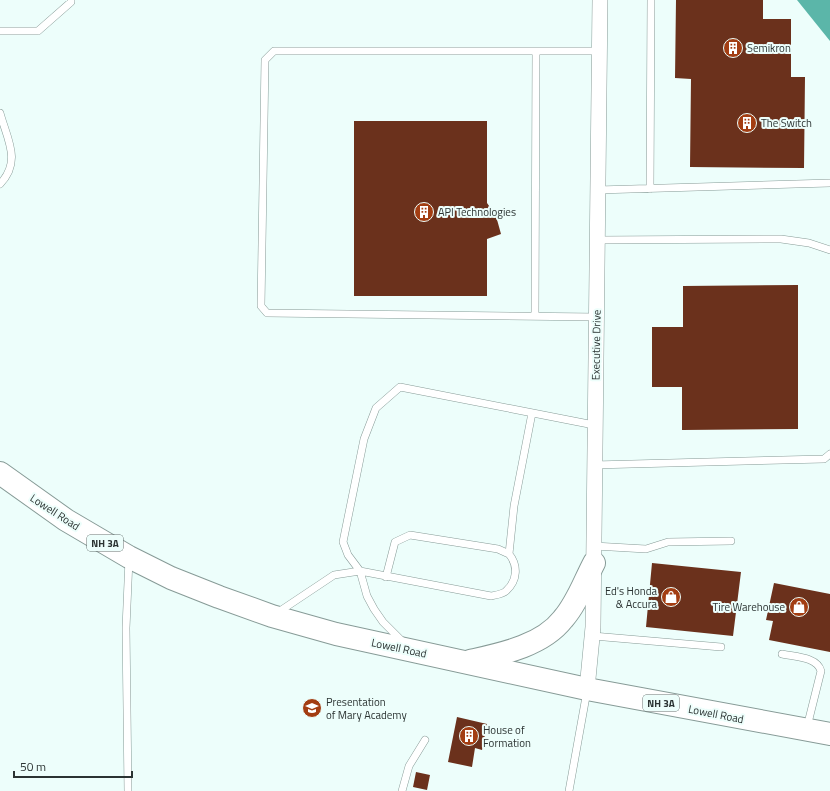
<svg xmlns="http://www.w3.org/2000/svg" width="830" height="791" font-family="'Titillium Web',sans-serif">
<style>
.water{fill:#5bb6a9}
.building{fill:#6b311c}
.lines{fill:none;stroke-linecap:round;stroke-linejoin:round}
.lane-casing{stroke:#879b97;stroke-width:8}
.street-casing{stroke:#879b97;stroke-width:16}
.primary-casing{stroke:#879b97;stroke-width:24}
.lane{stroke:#fff;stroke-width:7}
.street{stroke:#fff;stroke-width:15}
.primary{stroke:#fff;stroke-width:22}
.labels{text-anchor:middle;stroke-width:4;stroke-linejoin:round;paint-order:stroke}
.shield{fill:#edfefb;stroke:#65706e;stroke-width:1}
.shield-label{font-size:10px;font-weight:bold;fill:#2b3332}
.poi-label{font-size:11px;fill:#2b3332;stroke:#edfefb;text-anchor:start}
.street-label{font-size:11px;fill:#2b3332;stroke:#edfefb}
</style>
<rect width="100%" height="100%" fill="#edfefb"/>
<path class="water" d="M 797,0 L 830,0 L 830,41 Z"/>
<path class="building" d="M 676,0 L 763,0 L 763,19 L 791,19 L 791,77 L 805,77 L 804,168 L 690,167 L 691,79 L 675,78 Z
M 354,121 L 487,121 L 487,203 L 496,216 L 501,234 L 487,239 L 487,296 L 354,296 Z
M 798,285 L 798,429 L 682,430 L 682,387 L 652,387 L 652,327 L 683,327 L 683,286 Z
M 652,563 L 741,572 L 733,636 L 646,627 Z
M 774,583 L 830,594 L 830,652 L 769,640 L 773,621 L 766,620 Z
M 457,717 L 487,724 L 482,750 L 475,748 L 472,767 L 448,762 Z
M 416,772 L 430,775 L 427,790 L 413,787 Z"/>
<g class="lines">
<defs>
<path id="lane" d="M 0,31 L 38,31 L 71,2 L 71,0
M 0,113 C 7,139 22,161 0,184
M 650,189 L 651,0
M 598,190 L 830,183
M 597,240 L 781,239 L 809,243 L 830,250
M 535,316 L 536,51
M 597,317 L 267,313 L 261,306 L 265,60 L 274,51 L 599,51
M 594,465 L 824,459 L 830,454
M 594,546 L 646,549 L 668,542 L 731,541
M 386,577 L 395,542 L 410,535 L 498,549 L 509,554
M 277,613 L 334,575 L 360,571 L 491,596 C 496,595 503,594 506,591 C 518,580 518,565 509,554 L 514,506 L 532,413
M 593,636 L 721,647
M 404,643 L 383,622 L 374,609 L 367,596 L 360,571 L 348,555 L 343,542 L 364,439 L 376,408 L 400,387 L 594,425
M 782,654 C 796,657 817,657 821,671 L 807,727
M 128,791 L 126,628 L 129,559
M 402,791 L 409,766 L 425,740
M 569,791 L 587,691"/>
<path id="street" d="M 587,689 L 593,627 L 600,0"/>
<path id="primary" d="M 0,473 L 66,520 L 129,557 L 171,578 L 219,597 L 272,616 L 336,634 L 587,689 L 830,734
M 470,661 C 501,654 542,646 563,619 C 577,603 584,582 594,563"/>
</defs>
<use href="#lane" class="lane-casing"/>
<use href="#street" class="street-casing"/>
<use href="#primary" class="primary-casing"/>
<use href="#lane" class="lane"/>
<use href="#street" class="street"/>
<use href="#primary" class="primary"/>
</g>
<defs>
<symbol id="building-disc" viewBox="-11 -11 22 22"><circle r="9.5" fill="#a33d12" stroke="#edfefb"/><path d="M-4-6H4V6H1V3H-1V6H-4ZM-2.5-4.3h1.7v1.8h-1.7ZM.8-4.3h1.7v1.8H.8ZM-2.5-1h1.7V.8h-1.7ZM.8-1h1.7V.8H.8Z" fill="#fff"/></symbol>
<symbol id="shop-disc" viewBox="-11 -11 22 22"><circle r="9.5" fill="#a33d12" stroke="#edfefb"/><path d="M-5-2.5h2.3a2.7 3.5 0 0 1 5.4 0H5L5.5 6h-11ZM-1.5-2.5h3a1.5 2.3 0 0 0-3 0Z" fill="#fff"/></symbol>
<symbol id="school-disc" viewBox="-11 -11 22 22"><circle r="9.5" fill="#a33d12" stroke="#edfefb"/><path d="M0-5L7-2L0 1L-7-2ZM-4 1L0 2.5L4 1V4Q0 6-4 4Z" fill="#fff"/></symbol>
</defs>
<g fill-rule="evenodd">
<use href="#building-disc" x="722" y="37" width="22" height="22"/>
<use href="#building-disc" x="736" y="112" width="22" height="22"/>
<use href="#building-disc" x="413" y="201" width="22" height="22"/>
<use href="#shop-disc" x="660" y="586" width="22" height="22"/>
<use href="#shop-disc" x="788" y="596" width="22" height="22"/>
<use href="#school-disc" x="301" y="697" width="22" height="22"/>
<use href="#building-disc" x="458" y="725" width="22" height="22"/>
</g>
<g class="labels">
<g class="shield">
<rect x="87" y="535" width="36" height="16" rx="3"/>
<rect x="643" y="695" width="36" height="16" rx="3"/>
</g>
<g class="shield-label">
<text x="105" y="547">NH 3A</text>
<text x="661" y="707">NH 3A</text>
</g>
<g class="poi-label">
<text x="747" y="52">Semikron</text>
<text x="761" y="127">The Switch</text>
<text x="438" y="216">API Technologies</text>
<text x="657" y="595" text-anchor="end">Ed's Honda<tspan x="657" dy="13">&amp; Accura</tspan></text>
<text x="785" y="611" text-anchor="end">Tire Warehouse</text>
<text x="326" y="706">Presentation<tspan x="326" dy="13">of Mary Academy</tspan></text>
<text x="483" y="734">House of<tspan x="483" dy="13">Formation</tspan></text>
</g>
<g class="street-label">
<text transform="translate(596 345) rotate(-89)" y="4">Executive Drive</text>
<text transform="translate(55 512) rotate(33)" y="4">Lowell Road</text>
<text transform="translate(399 648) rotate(12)" y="4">Lowell Road</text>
<text transform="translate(716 714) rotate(11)" y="4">Lowell Road</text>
</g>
</g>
<path d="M14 771v6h118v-6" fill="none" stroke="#2b3332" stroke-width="2"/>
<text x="20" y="771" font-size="12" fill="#2b3332" stroke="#edfefb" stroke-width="3" paint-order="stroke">50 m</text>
</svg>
